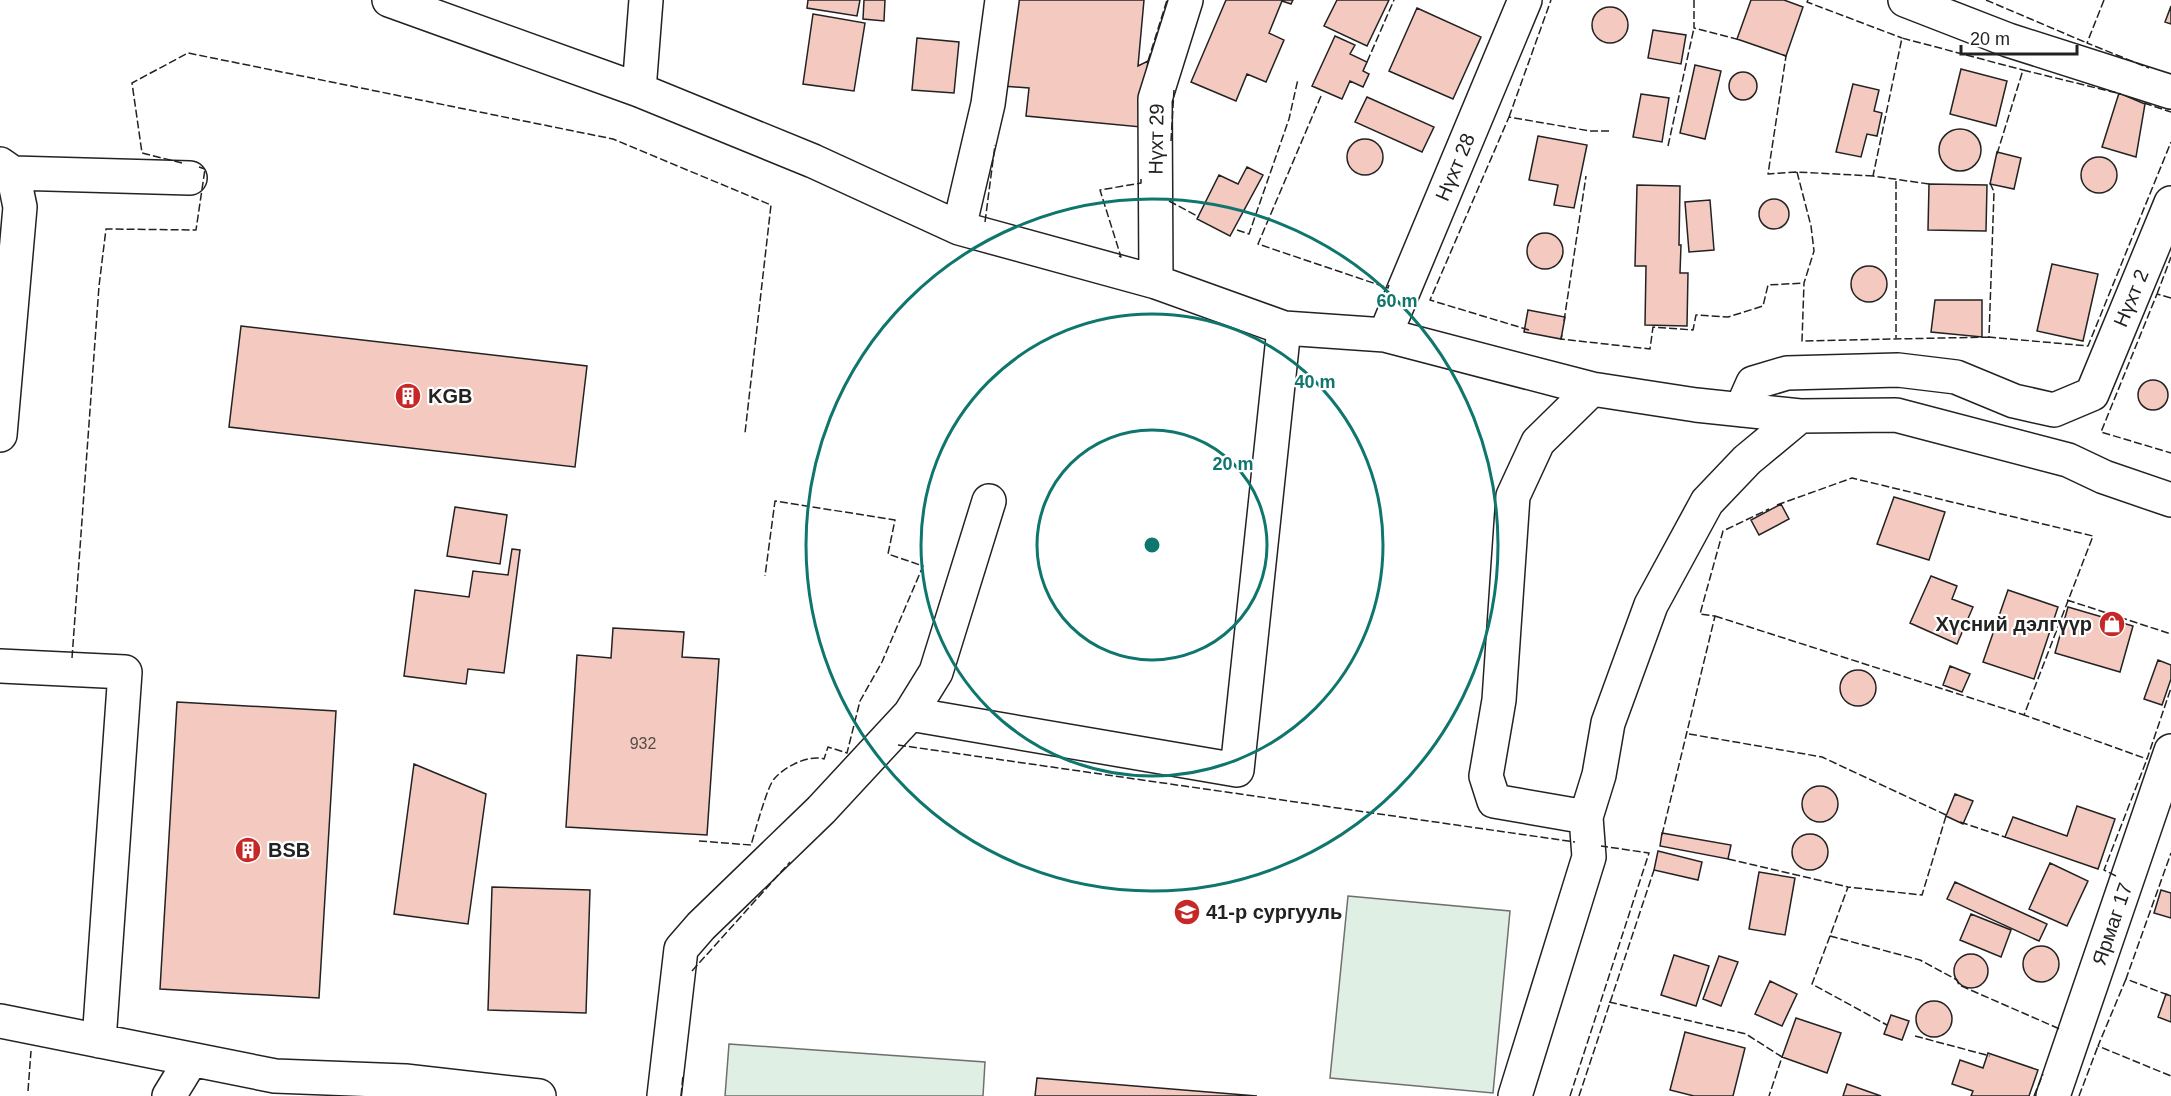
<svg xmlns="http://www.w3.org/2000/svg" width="2171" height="1096" font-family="Arial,sans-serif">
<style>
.green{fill:#e0efe3;stroke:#6f6f6f;stroke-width:1.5}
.building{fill:#f3c9c0;stroke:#222;stroke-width:1.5}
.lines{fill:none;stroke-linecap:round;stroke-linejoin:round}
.minor-casing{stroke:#222;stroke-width:36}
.minor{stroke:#fff;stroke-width:33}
.fence{stroke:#222;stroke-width:1.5;stroke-dasharray:8 3;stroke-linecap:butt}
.ring{fill:none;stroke:#0f766e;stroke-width:3}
.labels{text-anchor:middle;stroke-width:4.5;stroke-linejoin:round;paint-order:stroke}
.number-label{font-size:16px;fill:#564c4a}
.street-label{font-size:20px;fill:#222;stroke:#fff}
.poi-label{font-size:20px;font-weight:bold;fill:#222;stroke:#fff;text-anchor:start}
.centre{fill:#0f766e;stroke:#fff;stroke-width:3}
.ring-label{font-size:18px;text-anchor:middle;font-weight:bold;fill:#0f766e;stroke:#fff;stroke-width:4.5;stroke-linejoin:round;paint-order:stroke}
</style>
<rect width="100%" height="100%" fill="#fff"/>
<path class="green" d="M 1348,896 L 1510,911 L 1493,1093 L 1330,1078 Z
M 729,1044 L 985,1062 L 983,1096 L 725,1096 Z"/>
<path class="building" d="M 808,0 L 860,0 L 857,16 L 807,8 Z
M 864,0 L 885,0 L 884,21 L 863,19 Z
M 1011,0 L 1144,0 L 1138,66 L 1148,61 L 1141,127 L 1026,116 L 1029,88 L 1003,86 Z
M 1226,0 L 1293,0 L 1291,4 L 1282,1 L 1269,33 L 1284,40 L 1266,82 L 1247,74 L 1236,101 L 1191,82 Z
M 1337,0 L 1389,0 L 1367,46 L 1324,26 Z
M 1751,0 L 1784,0 L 1803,7 L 1786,56 L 1737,39 Z
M 2171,6 L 2171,24 L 2165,22 Z
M1592 25a18 18 0 1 1 36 0a18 18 0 1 1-36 0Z
M 1417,8 L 1481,37 L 1453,99 L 1389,71 Z
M 813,14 L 865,23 L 854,91 L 803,84 Z
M 1653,30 L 1686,35 L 1681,64 L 1648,58 Z
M 1335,36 L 1355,45 L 1350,54 L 1367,62 L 1363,71 L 1369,74 L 1363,87 L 1350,81 L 1342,99 L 1312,86 Z
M 917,38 L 959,42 L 954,93 L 912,90 Z
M 1695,65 L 1721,71 L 1705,139 L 1680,133 Z
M 1961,69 L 2007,81 L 1996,126 L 1950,114 Z
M1729 86a14 14 0 1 1 28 0a14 14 0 1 1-28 0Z
M 1853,84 L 1879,90 L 1874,111 L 1882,113 L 1877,136 L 1867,134 L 1861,157 L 1836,152 Z
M 2119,93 L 2145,104 L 2136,157 L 2102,147 Z
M 1641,94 L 1669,98 L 1662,142 L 1633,137 Z
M 1367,97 L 1434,127 L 1422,152 L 1355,122 Z
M1939 150a21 21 0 1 1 42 0a21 21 0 1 1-42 0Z
M 1538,136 L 1587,145 L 1574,208 L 1554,205 L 1558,185 L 1529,180 Z
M1347 157a18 18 0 1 1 36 0a18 18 0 1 1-36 0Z
M 1997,152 L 2021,158 L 2014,189 L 1990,184 Z
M2081 175a18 18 0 1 1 36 0a18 18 0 1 1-36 0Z
M 1247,167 L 1263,175 L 1230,236 L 1197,219 L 1219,175 L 1238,184 Z
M 1929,184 L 1987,185 L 1986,231 L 1928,230 Z
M 1637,185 L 1680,186 L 1679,245 L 1681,245 L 1680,273 L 1688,273 L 1687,326 L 1645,325 L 1646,266 L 1635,266 Z
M1759 214a15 15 0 1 1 30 0a15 15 0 1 1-30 0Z
M 1710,200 L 1714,250 L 1689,252 L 1685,202 Z
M1527 251a18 18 0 1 1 36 0a18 18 0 1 1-36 0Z
M 2052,264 L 2098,274 L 2083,341 L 2037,331 Z
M1851 284a18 18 0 1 1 36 0a18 18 0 1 1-36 0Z
M 1935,300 L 1982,300 L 1982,337 L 1931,332 Z
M 1528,310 L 1565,317 L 1561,339 L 1524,332 Z
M 241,326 L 587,366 L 575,467 L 229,427 Z
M2138 395a15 15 0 1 1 30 0a15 15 0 1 1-30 0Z
M 1894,497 L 1945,512 L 1929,560 L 1877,544 Z
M 1781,504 L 1789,519 L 1759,535 L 1751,520 Z
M 455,507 L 507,515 L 500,564 L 447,556 Z
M 512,549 L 520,550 L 504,673 L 468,669 L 466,684 L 404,676 L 415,590 L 469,597 L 473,571 L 508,575 Z
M 1931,576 L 1957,586 L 1952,599 L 1973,607 L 1957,644 L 1910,623 Z
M 2008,590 L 2058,607 L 2034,679 L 1983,662 Z
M 2068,607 L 2133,626 L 2120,672 L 2055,653 Z
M 613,628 L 684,632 L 682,657 L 719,659 L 707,835 L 566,827 L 577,655 L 611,658 Z
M 2158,660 L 2171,665 L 2171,679 L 2162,705 L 2144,699 Z
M 1950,666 L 1970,674 L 1962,692 L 1943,685 Z
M1840 688a18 18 0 1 1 36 0a18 18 0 1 1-36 0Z
M 177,702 L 336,711 L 319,998 L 160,989 Z
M 414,764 L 486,794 L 468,924 L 394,914 Z
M1802 804a18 18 0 1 1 36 0a18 18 0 1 1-36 0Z
M 1955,794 L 1973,801 L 1963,824 L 1946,816 Z
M 2077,806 L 2115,819 L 2098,869 L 2005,837 L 2013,817 L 2067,836 Z
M 1662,833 L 1731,845 L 1728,859 L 1660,846 Z
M1792 852a18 18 0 1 1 36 0a18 18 0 1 1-36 0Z
M 1658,851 L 1702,862 L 1698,880 L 1654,870 Z
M 2050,863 L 2088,881 L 2067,926 L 2029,909 Z
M 1759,872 L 1795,878 L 1785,935 L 1749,929 Z
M 1955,882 L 2047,924 L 2039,941 L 1947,899 Z
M 492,887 L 590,890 L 586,1013 L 488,1010 Z
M 2161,890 L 2171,893 L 2171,918 L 2154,913 Z
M 1971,914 L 2011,930 L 2001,957 L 1960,940 Z
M2023 964a18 18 0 1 1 36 0a18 18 0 1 1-36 0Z
M1954 971a17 17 0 1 1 34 0a17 17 0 1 1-34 0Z
M 1674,955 L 1709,966 L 1696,1006 L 1661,995 Z
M 1719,956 L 1738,962 L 1721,1006 L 1703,999 Z
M 1770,981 L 1797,994 L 1782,1026 L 1755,1014 Z
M 2166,994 L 2171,996 L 2171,1022 L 2158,1017 Z
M1916 1019a18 18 0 1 1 36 0a18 18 0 1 1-36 0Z
M 1891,1015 L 1909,1021 L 1902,1040 L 1884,1034 Z
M 1796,1018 L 1841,1033 L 1827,1073 L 1782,1057 Z
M 1685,1032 L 1745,1048 L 1733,1096 L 1694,1096 L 1670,1090 Z
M 1988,1053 L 2038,1070 L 2029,1096 L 1971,1096 L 1973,1091 L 1952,1084 L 1960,1060 L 1983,1068 Z
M 1037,1078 L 1257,1096 L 1035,1096 Z
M 1847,1084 L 1881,1096 L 1843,1096 Z"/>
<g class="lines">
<defs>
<path id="minor" d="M 389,0 L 639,90 L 813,161 L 959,228 L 1156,282 L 1284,328 L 1385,335 L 1592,389 L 1696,405 L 1800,416 L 1896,415 L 2068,460 L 2104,477 L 2171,500
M 1905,0 L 2008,40 L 2171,92
M 639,90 L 646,0
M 0,164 L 13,173 L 20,207 L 0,435
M 13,173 L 190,178
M 959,228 L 988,104 L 1002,0
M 1156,282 L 1155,99 L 1186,0
M 1385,335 L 1525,0
M 1741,410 L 1753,383 L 1787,373 L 1898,370 L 1956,377 L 2014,401 L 2054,410 L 2092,394 L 2171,203
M 0,666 L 125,672 L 99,1041
M 910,714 L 1237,770 L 1284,328
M 1586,817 L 1599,775 L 1608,723 L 1651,605 L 1707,502 L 1747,460 L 1800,416
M 0,1021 L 275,1076 L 405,1081 L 539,1096
M 169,1096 L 191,1060
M 664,1096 L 681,949 L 701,926 L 821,810 L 910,714 L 936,672 L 989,501
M 1515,1096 L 1589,857 L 1586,817 L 1494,801 L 1486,776 L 1499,700 L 1513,496 L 1538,442 L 1592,389
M 2053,1096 L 2171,751"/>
</defs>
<use href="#minor" class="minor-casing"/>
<use href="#minor" class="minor"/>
<path class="fence" d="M 1694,0 L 1694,28 L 1740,40
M 1808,0 L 1807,2 L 1902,38
M 1986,0 L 2087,43
M 2104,0 L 2087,43 L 2149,68
M 1783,55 L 1786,56 L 1768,174 L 1797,172 L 1873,176
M 1148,61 L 1167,0
M 1367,62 L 1394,0
M 1321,96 L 1258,244 L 1388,288 L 1389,285
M 2144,103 L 2171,112
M 1509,117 L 1551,0
M 1171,141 L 1174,90
M 1668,146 L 1694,28
M 1997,154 L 2023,70 L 2121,94
M 182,163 L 142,153 L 132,83 L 188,53 L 613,139 L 771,205 L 745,433
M 1797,172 L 1811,226 L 1814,251 L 1804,283 L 1802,341 L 1989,337
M 1896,181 L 1896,338
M 1990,183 L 1994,192 L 1989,337 L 2088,346 L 2171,142
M 1929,184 L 1873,176 L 1902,38 L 2023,70
M 1169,201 L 1199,217
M 985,222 L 995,145
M 1237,230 L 1249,234 L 1289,119 L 1298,79
M 1119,256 L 1121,257 L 1100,190 L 1141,183 L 1141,179
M 2157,294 L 2171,257
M 2171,298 L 2157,294 L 2101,432 L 2171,453
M 1564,321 L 1586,176
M 1529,330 L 1430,300 L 1509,117 L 1590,131 L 1612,131
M 1562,335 L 1561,339 L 1650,349 L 1653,327 L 1693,330 L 1696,315 L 1728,317 L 1763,306 L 1768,285 L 1804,283
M 1777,505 L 1852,478 L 2093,536 L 2024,715 L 2147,759 L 2171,688
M 2067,600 L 2171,634
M 1715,616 L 2024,715
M 72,658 L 99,286 L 106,229 L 196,230 L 205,169 L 199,167
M 1689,734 L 1822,757 L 1946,815
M 898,745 L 1575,842
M 1946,816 L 1922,895 L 1848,887 L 1830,936 L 1920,960 L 1957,980 L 1959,985 L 2062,1030
M 1960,822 L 2005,837
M 1662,835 L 1715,616 L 1700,614 L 1723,531 L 1769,509
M 699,841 L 751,845 C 755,832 767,787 774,779 C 784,767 809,754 824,759 L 828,747 L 847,753 L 860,701 L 882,662 L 923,566 L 888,554 L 895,520 L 775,501 L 765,576
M 1728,859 L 1848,887
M 2116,876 L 2104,870 L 2147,759
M 1830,936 L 1812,984 L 1887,1025
M 692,971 L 790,862
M 2126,979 L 2098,1046 L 2171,1076
M 2168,995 L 2126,979 L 2171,853
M 1609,1002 L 1746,1034 L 1782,1057 L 1769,1096
M 1915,1036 L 1990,1056
M 28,1091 L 31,1051
M 681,1096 L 683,1075
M 1570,1096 L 1649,853 L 1601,846
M 1579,1096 L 1654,870
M 2034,1096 L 2043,1074
M 2079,1096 L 2098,1046"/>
</g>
<g class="ring">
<circle cx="1152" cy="545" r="115"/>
<circle cx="1152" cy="545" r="231"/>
<circle cx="1152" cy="545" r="346"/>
</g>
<defs>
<symbol id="building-disc" viewBox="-11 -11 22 22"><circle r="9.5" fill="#c62828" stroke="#fff"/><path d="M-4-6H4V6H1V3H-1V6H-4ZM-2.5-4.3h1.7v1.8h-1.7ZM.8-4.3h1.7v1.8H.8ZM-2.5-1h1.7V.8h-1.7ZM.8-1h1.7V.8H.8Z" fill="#fff"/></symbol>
<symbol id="shop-disc" viewBox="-11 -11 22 22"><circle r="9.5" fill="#c62828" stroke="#fff"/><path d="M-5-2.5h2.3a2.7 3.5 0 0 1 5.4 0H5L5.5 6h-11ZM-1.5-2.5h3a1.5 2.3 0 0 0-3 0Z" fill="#fff"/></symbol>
<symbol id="school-disc" viewBox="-11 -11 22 22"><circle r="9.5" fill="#c62828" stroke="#fff"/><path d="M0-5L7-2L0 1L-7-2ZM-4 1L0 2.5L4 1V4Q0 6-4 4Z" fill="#fff"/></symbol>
</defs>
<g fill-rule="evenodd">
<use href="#building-disc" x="393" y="381" width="30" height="30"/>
<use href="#shop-disc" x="2097" y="609" width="30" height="30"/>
<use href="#building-disc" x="233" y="835" width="30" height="30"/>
<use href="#school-disc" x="1172" y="897" width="30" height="30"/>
</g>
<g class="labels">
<g class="number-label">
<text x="643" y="749">932</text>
</g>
<g class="street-label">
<text transform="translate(1156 139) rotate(-89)" y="7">Нүхт 29</text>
<text transform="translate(1455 167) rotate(-67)" y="7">Нүхт 28</text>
<text transform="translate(2131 298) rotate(-67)" y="7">Нүхт 2</text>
<text transform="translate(2112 924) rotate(-71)" y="7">Ярмаг 17</text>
</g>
<g class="poi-label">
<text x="428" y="403">KGB</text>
<text x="2092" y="631" text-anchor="end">Хүсний дэлгүүр</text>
<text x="268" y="857">BSB</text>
<text x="1206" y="919">41-р сургууль</text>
</g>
</g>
<circle cx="1152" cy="545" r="9" class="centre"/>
<g class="ring-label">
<text x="1397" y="307">60 m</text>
<text x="1315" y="388">40 m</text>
<text x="1233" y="470">20 m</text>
</g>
<path d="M1961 45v9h116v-9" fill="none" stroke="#222222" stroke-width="3"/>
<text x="1970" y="45" font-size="18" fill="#222222" stroke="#ffffff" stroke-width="4.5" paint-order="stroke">20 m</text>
</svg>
